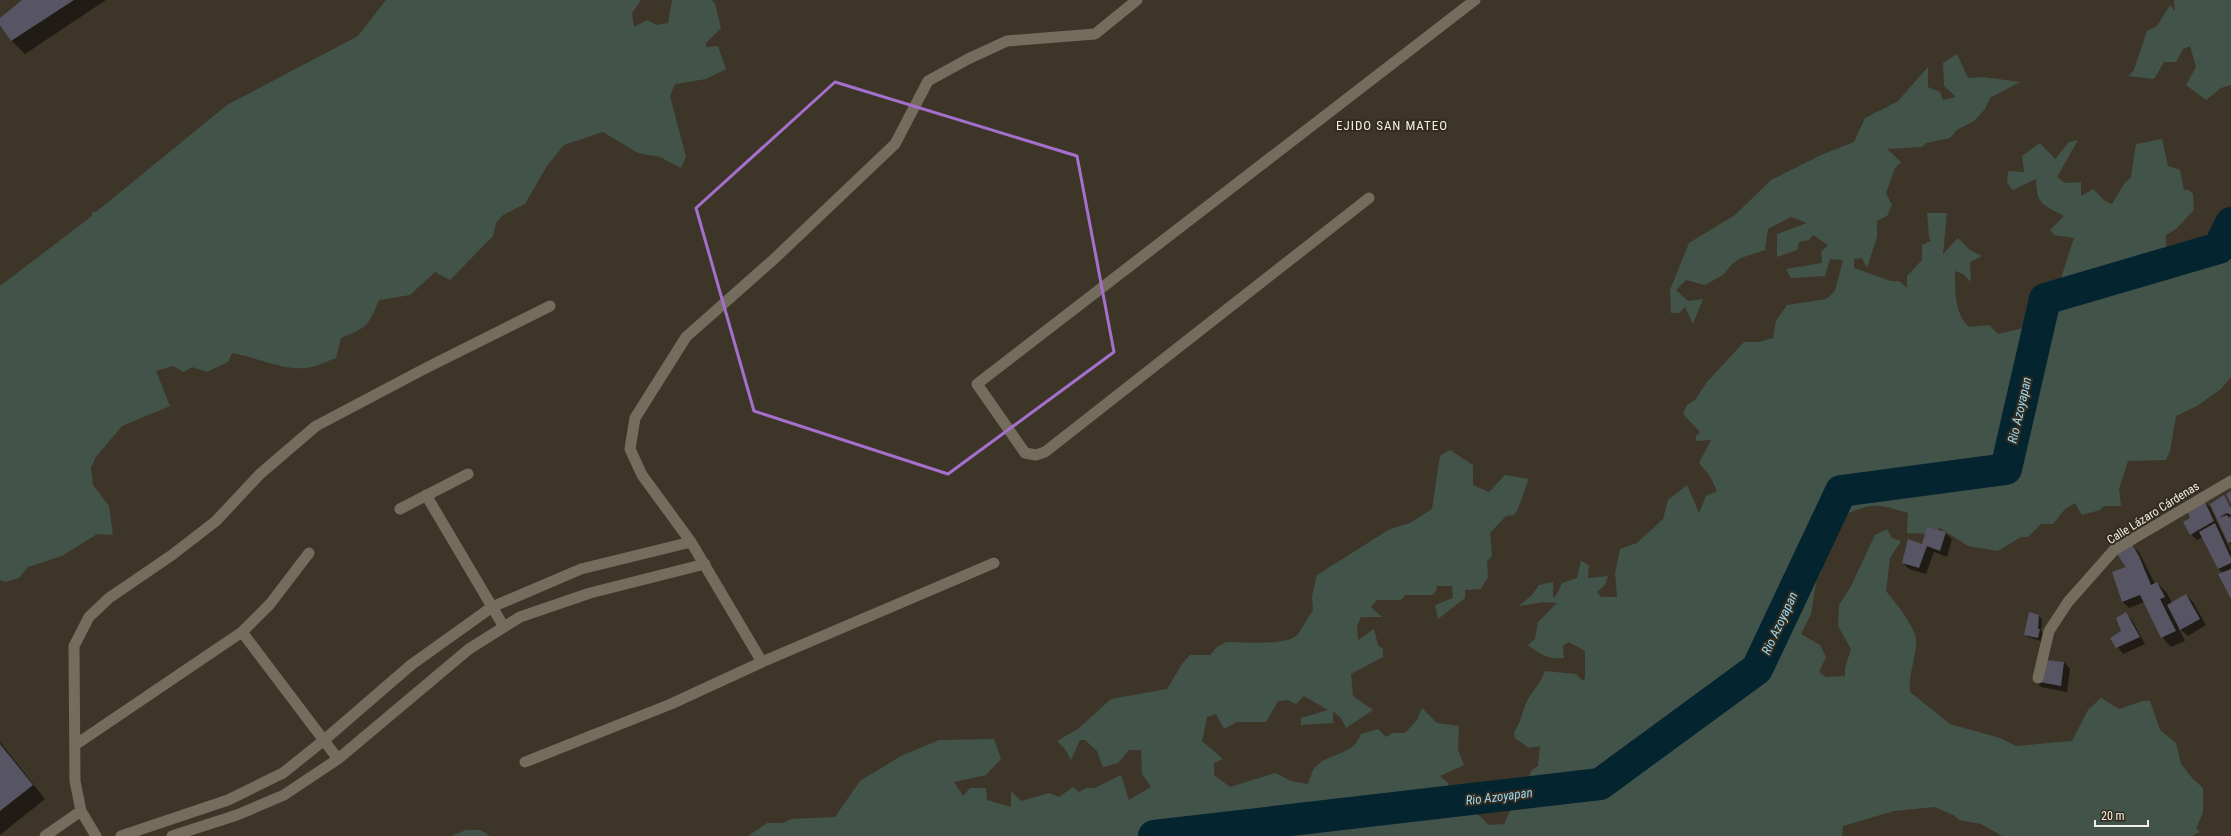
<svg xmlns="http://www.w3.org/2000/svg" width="2231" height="836" font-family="'Roboto Condensed',sans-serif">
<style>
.green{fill:#42534a}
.shadow{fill:#0007}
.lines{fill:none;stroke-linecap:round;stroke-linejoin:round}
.river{stroke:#04242f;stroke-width:32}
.building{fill:#575463}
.minor{stroke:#746c5c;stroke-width:11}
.marked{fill:none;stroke:#a570cd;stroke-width:3;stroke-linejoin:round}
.labels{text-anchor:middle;stroke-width:4;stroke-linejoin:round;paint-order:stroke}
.street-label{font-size:12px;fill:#f3efe6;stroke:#332c1e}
.neighbourhood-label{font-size:13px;letter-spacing:1px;fill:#f3efe6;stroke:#332c1e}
.water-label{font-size:13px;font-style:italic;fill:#99d7f1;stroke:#332c1e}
</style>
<rect width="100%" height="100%" fill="#3d3628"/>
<path class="green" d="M 386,0 L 641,0 L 632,13 L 634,27 L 647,20 L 657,25 L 668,23 L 672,0 L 712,0 L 715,4 L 721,28 L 706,43 L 706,47 L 718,46 L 726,69 L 706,79 L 675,84 L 670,96 L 686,157 L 681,168 L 660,157 L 638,153 L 603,132 L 564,145 L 547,166 L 525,204 L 503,215 L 496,223 L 493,236 L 450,280 L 435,272 L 410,295 L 379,300 C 368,326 368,327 341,338 L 336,358 C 327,361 316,367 306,368 C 281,370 256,357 232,353 L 228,362 L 207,372 L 192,367 L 184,372 L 173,366 L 156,371 L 170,406 L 122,426 L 95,458 L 91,468 L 93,485 L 109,506 L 113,535 L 97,534 L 62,556 L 28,567 L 19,578 L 5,582 L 0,580 L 0,286 L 92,216 L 92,212 L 96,212 L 227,105 L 358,36 Z
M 2174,0 L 2231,0 L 2231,85 L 2221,88 L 2206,100 L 2186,85 L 2196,67 L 2190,46 L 2183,49 L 2176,62 L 2164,62 L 2154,79 L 2128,76 L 2134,70 L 2147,31 L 2157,26 L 2170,5 L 2175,11 Z
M 1957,54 L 1968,78 L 1983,77 L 2020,82 L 1990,98 L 1985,109 L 1974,121 L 1957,130 L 1950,138 L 1926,143 L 1922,147 L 1887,149 L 1901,162 L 1895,168 L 1886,193 L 1892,205 L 1887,216 L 1877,221 L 1877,237 L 1867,268 L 1862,258 L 1854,259 L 1854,268 L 1891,281 L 1899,281 L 1907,288 L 1907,276 L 1922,260 L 1922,245 L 1931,241 L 1929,236 L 1927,213 L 1947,213 L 1943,254 L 1958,238 L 1970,250 L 1982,256 L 1970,262 L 1971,282 L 1963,274 L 1955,271 C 1955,290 1954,313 1969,327 L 1989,325 L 1998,334 L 2051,321 L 2043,306 L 2069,292 L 2060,281 L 2074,238 L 2054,235 L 2050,230 L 2064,216 C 2044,205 2036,205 2036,179 L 2013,190 L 2007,183 L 2008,171 L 2024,172 L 2022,156 L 2040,143 L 2055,159 L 2069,142 L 2078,140 L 2057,177 L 2065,183 L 2081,182 L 2081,196 L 2093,189 L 2105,201 L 2112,204 L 2124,184 L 2131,177 L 2136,144 L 2162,139 L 2168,166 L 2180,170 L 2184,190 L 2189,190 L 2193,194 L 2194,210 L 2176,229 L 2166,235 L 2166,281 L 2172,270 L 2184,266 C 2197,243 2205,243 2231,239 L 2231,377 L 2221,389 L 2197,406 L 2176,416 L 2170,451 L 2166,460 L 2128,461 L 2119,489 L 2121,506 L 2104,506 L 2100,510 L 2082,515 L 2075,503 L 2065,509 L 2053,524 L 2041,524 L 2028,537 L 2021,537 L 1998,551 L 1968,546 L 1940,528 L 1930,534 L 1907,533 L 1908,513 C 1894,509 1879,503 1865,507 C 1854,510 1846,516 1835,516 L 1834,532 L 1823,513 L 1814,544 L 1828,550 L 1821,565 L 1821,573 L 1817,577 L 1811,614 L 1801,634 L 1820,645 L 1826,657 L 1819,672 L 1826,677 L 1845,676 L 1845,668 L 1851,649 L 1838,626 L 1839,605 L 1850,588 L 1875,535 L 1887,529 L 1892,538 L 1901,541 L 1890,558 L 1886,591 C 1895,602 1914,625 1916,639 C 1917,656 1908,674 1910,692 L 1950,724 L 2000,738 L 2016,746 L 2072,741 L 2088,710 L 2101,698 L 2119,709 L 2143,701 L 2150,701 L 2160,730 L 2176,743 L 2181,764 L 2193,779 L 2203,788 L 2203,813 L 2196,828 L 2200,832 L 2192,836 L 2002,836 L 1981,824 L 1959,820 L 1955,816 L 1935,807 L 1894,811 L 1843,826 L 1842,836 L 748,836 L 767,823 L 783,823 L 791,819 L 835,817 L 860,781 L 901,756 L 939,740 L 994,739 L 1001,759 L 986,775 L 954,782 L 963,796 L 970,788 L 986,788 L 987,800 L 1011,807 L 1011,791 L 1021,801 L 1049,793 L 1059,797 L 1073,787 L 1079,792 L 1086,788 L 1095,788 L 1121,775 L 1129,800 L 1151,787 L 1142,774 L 1141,750 L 1129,750 L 1118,763 L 1103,767 L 1097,751 L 1085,740 L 1080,740 L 1071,760 L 1065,749 L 1057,741 L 1078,729 L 1111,699 L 1167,689 L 1182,664 L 1190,655 L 1210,655 L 1217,647 L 1226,642 C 1243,642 1284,646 1296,636 C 1300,634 1307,617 1313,611 L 1312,596 L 1317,575 L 1390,529 L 1410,523 L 1432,509 L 1440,456 L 1450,450 L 1473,465 L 1473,485 L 1489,492 L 1505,475 L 1529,479 C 1524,489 1520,509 1514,515 L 1506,516 L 1490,533 L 1492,556 L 1487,561 L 1488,577 L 1481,589 L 1465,590 L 1465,598 L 1438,619 L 1435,605 L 1453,598 L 1452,586 L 1436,586 L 1437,590 L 1432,595 L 1405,595 L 1401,600 L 1377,600 L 1371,607 L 1382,617 L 1361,617 L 1357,626 L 1358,640 L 1374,629 L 1378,645 L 1383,649 L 1383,657 L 1351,674 L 1353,696 L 1373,710 L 1346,728 L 1341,718 L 1333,711 L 1333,723 L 1301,725 L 1301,718 L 1328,710 L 1304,696 L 1296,704 L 1288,700 L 1278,701 L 1266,722 L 1237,722 L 1224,729 L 1216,714 L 1207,717 L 1202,741 L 1223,759 L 1214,763 L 1214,775 L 1230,787 L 1275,773 L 1291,781 L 1308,784 C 1310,779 1312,771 1315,767 C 1332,751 1352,757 1361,734 L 1378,729 L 1386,737 L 1393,733 L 1405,733 L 1417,720 L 1422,708 L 1437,723 L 1459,726 L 1458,750 L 1464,765 L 1440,776 L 1448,783 L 1453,802 L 1470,807 L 1489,825 L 1504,824 L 1515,800 L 1506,786 L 1514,778 L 1528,780 L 1531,771 L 1538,766 L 1540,746 L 1529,748 L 1515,738 L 1514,732 C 1522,720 1521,715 1526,703 C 1531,692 1540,685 1545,671 L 1576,674 L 1583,681 L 1585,678 L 1585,651 L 1569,642 L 1563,646 L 1564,658 C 1550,660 1539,654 1528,645 L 1535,639 L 1538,622 L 1557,603 L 1543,602 L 1519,606 L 1532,595 L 1539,585 L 1553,582 L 1553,598 L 1557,594 L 1562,583 L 1577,578 L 1581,561 L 1589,565 L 1588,578 L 1608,576 L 1605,585 L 1597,592 L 1601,597 L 1617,597 L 1615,573 L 1620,549 L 1637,543 L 1663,519 L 1668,500 L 1687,485 L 1699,513 L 1706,496 L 1717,491 L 1710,476 L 1699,463 L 1711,440 L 1696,441 L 1696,436 L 1700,432 L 1683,414 L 1687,405 L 1695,400 L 1707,382 L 1744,342 L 1759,342 L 1773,338 L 1776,321 L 1787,305 L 1826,299 L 1835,291 L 1843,260 L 1830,259 L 1825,276 L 1791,278 L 1786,269 L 1822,263 L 1821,252 L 1828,245 L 1813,235 L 1809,240 L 1799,242 L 1797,250 L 1777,257 L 1777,234 L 1807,223 L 1791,217 L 1768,229 L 1765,250 L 1741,258 L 1732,264 L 1723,275 L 1705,285 L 1686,280 L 1676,290 L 1688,301 L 1703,299 L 1693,324 L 1685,307 L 1679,313 L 1671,313 L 1670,290 L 1689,243 L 1735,215 L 1771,180 L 1821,155 L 1854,142 L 1865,118 L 1897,102 L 1928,67 L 1928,87 L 1940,92 L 1943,100 L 1956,97 L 1944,86 L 1943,63 Z
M 466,830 L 480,830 L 490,836 L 451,836 Z"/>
<path class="shadow" d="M 24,0 L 106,0 L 25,54 L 12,41 L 0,23 L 0,19 Z
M 2224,496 L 2231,507 L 2231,516 L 2227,517 L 2231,518 L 2231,545 L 2227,541 L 2212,504 Z
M 2204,501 L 2210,507 L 2231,552 L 2231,596 L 2223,573 L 2218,568 L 2203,537 L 2197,540 L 2191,534 Z
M 1945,533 L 1952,539 L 1947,557 L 1934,552 L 1926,574 L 1909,569 L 1903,563 L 1923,545 Z
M 2129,542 L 2139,552 L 2155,584 L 2157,583 L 2167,593 L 2172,603 L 2186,595 L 2193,602 L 2206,625 L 2188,636 L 2178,627 L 2185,641 L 2171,647 L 2162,637 L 2144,602 L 2129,608 L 2123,602 L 2113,572 L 2127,568 Z
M 2126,614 L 2132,620 L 2145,644 L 2123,654 L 2111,638 L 2122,631 Z
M 2039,616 L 2042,619 L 2041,631 L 2043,633 L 2041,641 L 2028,637 L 2025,634 Z
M 2064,662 L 2070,669 L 2067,692 L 2041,687 L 2035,681 Z
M 0,742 L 45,799 L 0,835 Z"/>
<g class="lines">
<path class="river" d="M 1154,836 L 1600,784 L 1757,669 L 1841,491 L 2006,469 L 2045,299 L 2219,248 L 2231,223"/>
</g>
<path class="building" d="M 22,0 L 74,0 L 11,41 L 0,25 L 0,18 Z
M 2231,491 L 2231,504 L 2226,494 Z
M 2224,495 L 2231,508 L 2231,515 L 2227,513 L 2218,518 L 2227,515 L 2229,518 L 2231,517 L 2231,542 L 2228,543 L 2210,504 Z
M 2204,500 L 2214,521 L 2190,535 L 2183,522 L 2190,518 L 2186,507 Z
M 2215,523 L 2231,558 L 2231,563 L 2218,569 L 2199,532 Z
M 1927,527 L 1946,532 L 1940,551 L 1927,546 L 1919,568 L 1902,563 L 1908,539 L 1922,544 Z
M 2130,541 L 2139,556 L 2151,585 L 2157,582 L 2165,597 L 2160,599 L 2176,631 L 2161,638 L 2140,595 L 2122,602 L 2112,572 L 2126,567 L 2114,550 Z
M 2231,569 L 2231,599 L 2218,574 Z
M 2186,594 L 2200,619 L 2180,630 L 2167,605 Z
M 2029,612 L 2039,615 L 2038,629 L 2040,629 L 2038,638 L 2024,635 Z
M 2126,612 L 2140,637 L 2116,648 L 2110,638 L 2121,631 L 2116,618 Z
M 2039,659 L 2064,662 L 2061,686 L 2034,681 Z
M 0,744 L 33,785 L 0,811 Z"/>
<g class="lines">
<path class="minor" d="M 1369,198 L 1045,452 L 1036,455 L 1025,453 L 977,384 L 1475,0
M 426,495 L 504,627
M 400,509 L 468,474
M 242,632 L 338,759
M 762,662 L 691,542 L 642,475 L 630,449 L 635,418 L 686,337 L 773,260 L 895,144 L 928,81 L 968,59 L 1007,41 L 1095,34 L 1137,0
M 2038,678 L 2049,631 L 2068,602 L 2114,550 L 2231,481
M 75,745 L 242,632 L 270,604 L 309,553
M 525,762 L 671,704 L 762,662 L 994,563
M 45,836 L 81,811
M 96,836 L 81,811 L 75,781 L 74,646 L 89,617 L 109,598 L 172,555 L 216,521 L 260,474 L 316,426 L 426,368 L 550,306
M 121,836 L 228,800 L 283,773 L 323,741 L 411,665 L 492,607 L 581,569 L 691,542
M 172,836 L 237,815 L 284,795 L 338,759 L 469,649 L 520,617 L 590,593 L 705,564"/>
</g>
<path class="marked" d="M 835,82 L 1077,156 L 1114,352 L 948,474 L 754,411 L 696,208 Z"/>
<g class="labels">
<g class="street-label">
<text transform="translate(2153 513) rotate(-32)" y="4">Calle Lázaro Cárdenas</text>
</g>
<g class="neighbourhood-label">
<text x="1392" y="130">EJIDO SAN MATEO</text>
</g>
<g class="water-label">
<text transform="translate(2019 410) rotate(-77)" y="5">Rio Azoyapan</text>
<text transform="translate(1779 623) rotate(-65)" y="5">Rio Azoyapan</text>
<text transform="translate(1499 796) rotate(-7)" y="5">Rio Azoyapan</text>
</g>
</g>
<path d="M2095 820v6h53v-6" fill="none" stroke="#f3efe6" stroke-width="2"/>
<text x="2101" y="820" font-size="12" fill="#f3efe6" stroke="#332c1e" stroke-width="3" paint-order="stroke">20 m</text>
</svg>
